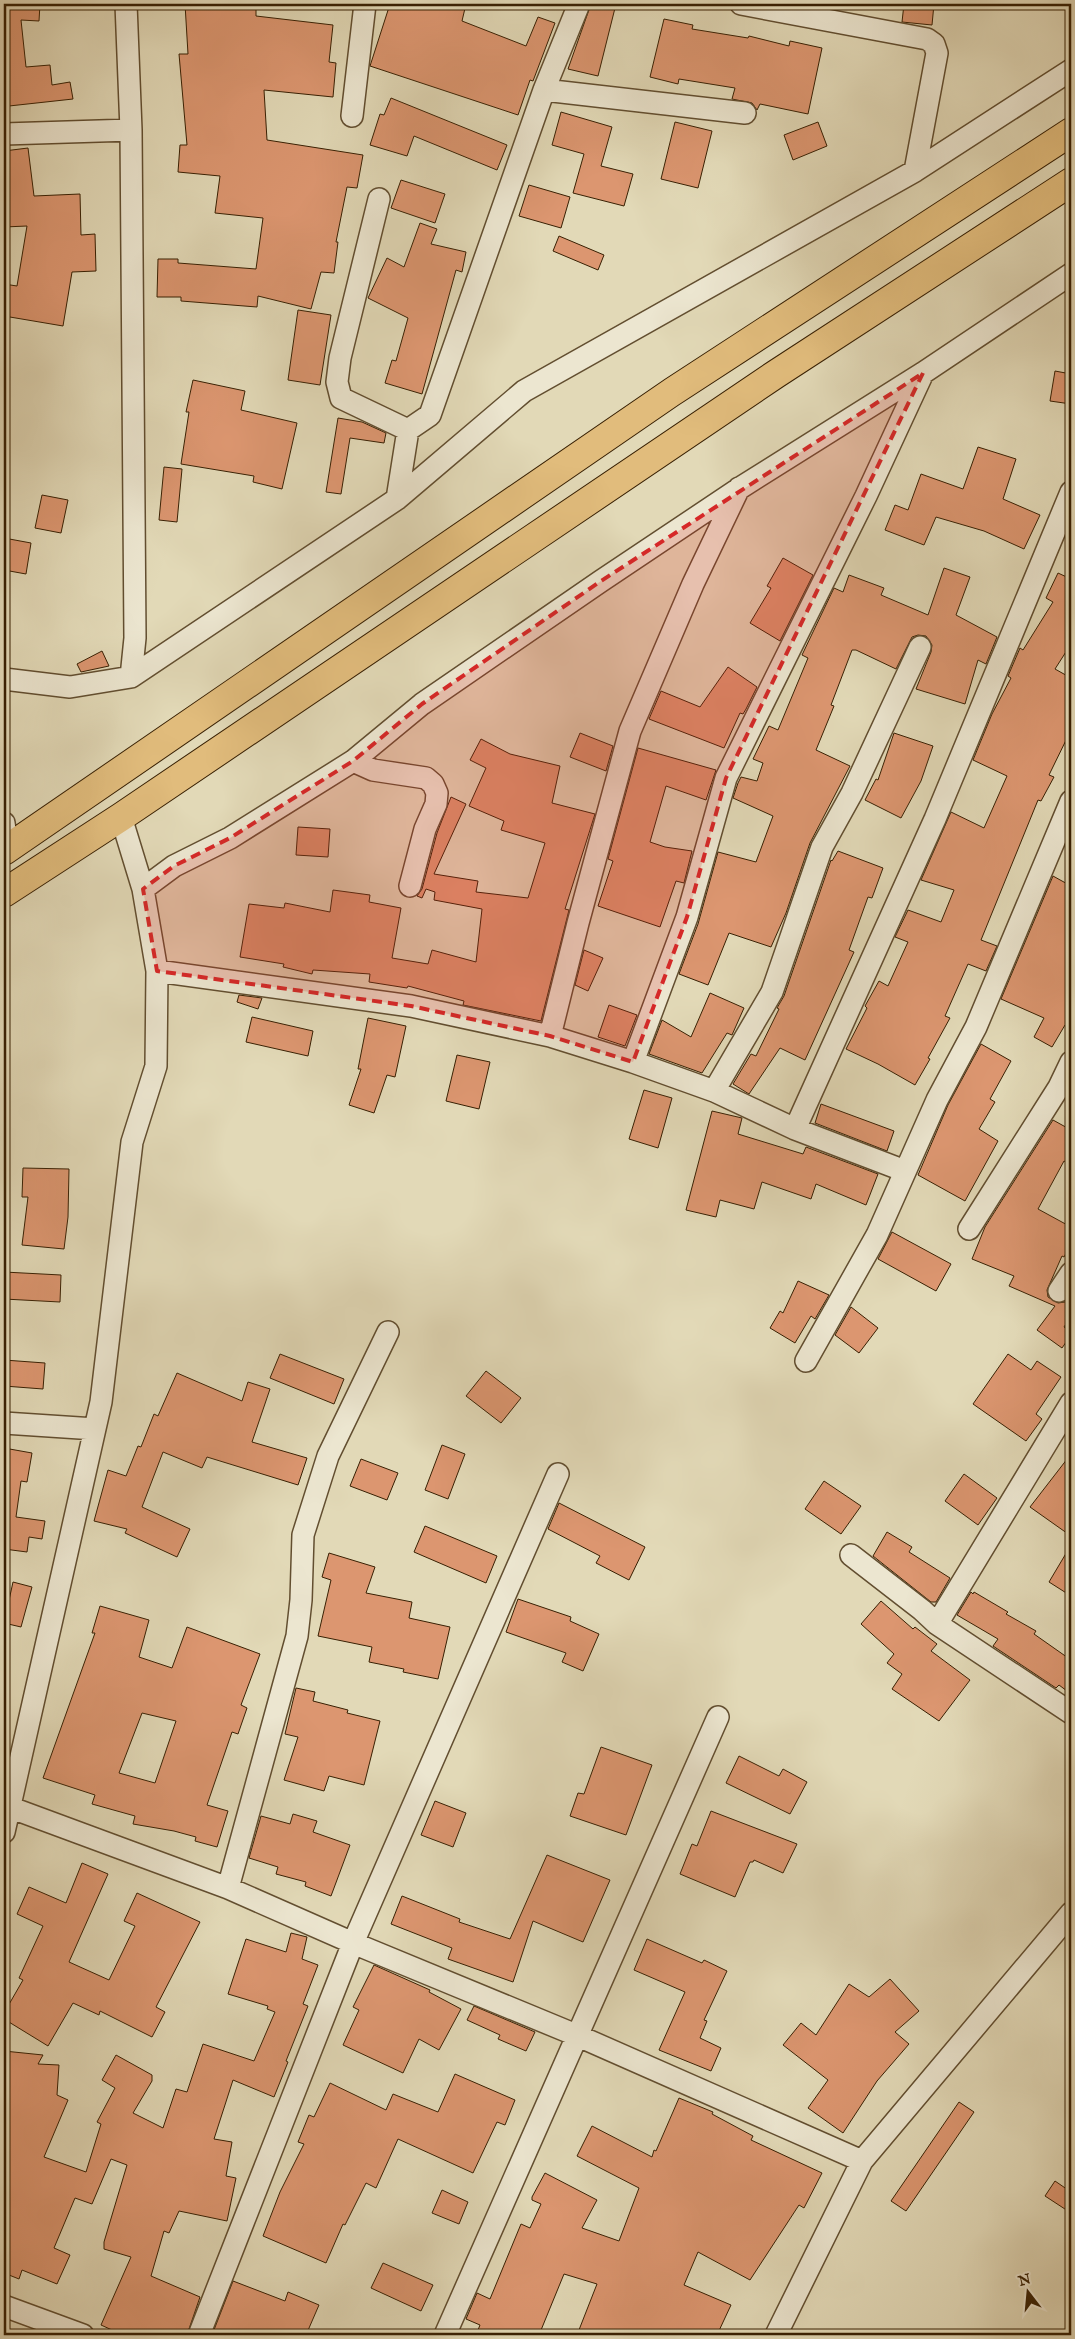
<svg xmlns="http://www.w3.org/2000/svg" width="1075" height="2339" font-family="'IM FELL English',serif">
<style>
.building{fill:#dc9670;stroke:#382003;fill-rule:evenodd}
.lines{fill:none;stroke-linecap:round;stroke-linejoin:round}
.minor-casing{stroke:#624e30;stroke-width:24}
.motorway-casing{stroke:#382003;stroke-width:30}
.minor{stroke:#ece6d0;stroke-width:21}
.motorway{stroke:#e1bc7c;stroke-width:28}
.marked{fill:#d62828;fill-opacity:0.2;stroke:#d62828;stroke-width:4;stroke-dasharray:10 6;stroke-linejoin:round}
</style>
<rect width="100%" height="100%" fill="#e2d9b7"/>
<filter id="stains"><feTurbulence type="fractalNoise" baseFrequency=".004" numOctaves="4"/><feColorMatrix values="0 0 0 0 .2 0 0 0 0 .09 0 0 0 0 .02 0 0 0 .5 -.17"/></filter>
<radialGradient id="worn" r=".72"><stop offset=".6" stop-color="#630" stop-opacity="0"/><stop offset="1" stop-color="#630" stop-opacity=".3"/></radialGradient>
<path class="building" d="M 4,4 L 40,4 L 39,21 L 21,20 L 26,67 L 50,65 L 52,85 L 70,82 L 73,99 L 9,106 L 4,64 Z
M 185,4 L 256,4 L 256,16 L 333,25 L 329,62 L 336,63 L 333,97 L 264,90 L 267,140 L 363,155 L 357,188 L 347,187 L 336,242 L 338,242 L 334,273 L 321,272 L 311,309 L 258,296 L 257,307 L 181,301 L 181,297 L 157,297 L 158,259 L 178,259 L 178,263 L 256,269 L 263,218 L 215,213 L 220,176 L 178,172 L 180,145 L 187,145 L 179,54 L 188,54 Z
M 390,4 L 466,4 L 462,21 L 526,46 L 538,17 L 555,23 L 533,81 L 530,80 L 518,115 L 370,66 Z
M 591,4 L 616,4 L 598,76 L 568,69 Z
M 904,4 L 934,4 L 932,25 L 902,22 Z
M 664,19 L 693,25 L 692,29 L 748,38 L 749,36 L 789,46 L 790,41 L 822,48 L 808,114 L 760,104 L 757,110 L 752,103 L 732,99 L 735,88 L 679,79 L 678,84 L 650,77 Z
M 391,98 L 507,145 L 497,170 L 414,136 L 407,156 L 370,145 L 380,114 L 384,115 Z
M 561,112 L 612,127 L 601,166 L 633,174 L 624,206 L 573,193 L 584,154 L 552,145 Z
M 675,122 L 712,131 L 698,188 L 661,179 Z
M 818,122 L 827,146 L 793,160 L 784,135 Z
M 28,148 L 34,196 L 80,194 L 81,235 L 95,234 L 96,271 L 72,272 L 63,326 L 4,316 L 4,284 L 17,286 L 27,226 L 4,227 L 4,151 Z
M 401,180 L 445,194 L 435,223 L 391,208 Z
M 529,185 L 570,197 L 561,228 L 519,216 Z
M 420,223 L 437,229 L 431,244 L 466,252 L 462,272 L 456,270 L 422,394 L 385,383 L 392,360 L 396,361 L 408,318 L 368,298 L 387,258 L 404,267 Z
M 559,236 L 604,255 L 598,270 L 553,251 Z
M 298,310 L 331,315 L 320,385 L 288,380 Z
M 1055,371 L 1071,374 L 1071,404 L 1050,401 Z
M 193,380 L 245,391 L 241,410 L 297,423 L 282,489 L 253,482 L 254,476 L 181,464 L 189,412 L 186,412 Z
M 338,418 L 362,422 L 386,433 L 384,443 L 350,438 L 341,494 L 326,492 Z
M 978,447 L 1016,459 L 1003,499 L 1040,515 L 1024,549 L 984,531 L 936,517 L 924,545 L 885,530 L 895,505 L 908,510 L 921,474 L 963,489 Z
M 164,467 L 182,469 L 177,522 L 159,520 Z
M 42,495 L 68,500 L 61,533 L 35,528 Z
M 4,538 L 31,543 L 26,574 L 4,570 Z
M 783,558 L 813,575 L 780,641 L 750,623 L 771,588 L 767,586 Z
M 944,568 L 970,577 L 956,615 L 997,637 L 986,664 L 978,660 L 965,704 L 916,689 L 931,652 L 932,645 L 926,636 L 918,635 L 912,637 L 896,669 L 856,650 L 852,650 L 831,705 L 834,706 L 816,750 L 850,766 L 810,843 L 786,913 L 771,947 L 729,933 L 708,985 L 679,974 L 698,924 L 718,852 L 756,862 L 773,816 L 733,798 L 738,783 L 741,777 L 757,781 L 763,763 L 753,759 L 769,726 L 778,730 L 808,658 L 802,655 L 834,588 L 843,592 L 849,575 L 884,588 L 881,595 L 928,615 Z
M 1058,573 L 1071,579 L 1071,644 L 1055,669 L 1071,678 L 1071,730 L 1049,775 L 1054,777 L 1041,801 L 1038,800 L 981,940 L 997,946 L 986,971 L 968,964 L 945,1016 L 950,1018 L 928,1058 L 930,1059 L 915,1085 L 878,1064 L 846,1049 L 867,1008 L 865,1006 L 879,981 L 888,986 L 908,942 L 895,937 L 908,910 L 941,922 L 954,890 L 921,880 L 951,812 L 984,828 L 1007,776 L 973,760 L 992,714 L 1011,678 L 1008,676 L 1020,648 L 1023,650 L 1053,602 L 1046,598 Z
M 102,651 L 109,666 L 81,672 L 77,664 Z
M 728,667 L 757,687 L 746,709 L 743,714 L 740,713 L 724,748 L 649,719 L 661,691 L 700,707 Z
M 580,733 L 613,746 L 606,771 L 570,757 Z
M 894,733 L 933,746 L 921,781 L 901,818 L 865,800 L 876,779 L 878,780 Z
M 481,739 L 510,754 L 560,766 L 552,803 L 595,814 L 565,909 L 569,910 L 541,1021 L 463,1005 L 464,1001 L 408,986 L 407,988 L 369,982 L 370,974 L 313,970 L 312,974 L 283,967 L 284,964 L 240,957 L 249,904 L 284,908 L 285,903 L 330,912 L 333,890 L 370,895 L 369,902 L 401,908 L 392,958 L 428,964 L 432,950 L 476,962 L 482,909 L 434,900 L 435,892 L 426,889 L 422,898 L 417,896 L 422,889 L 437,833 L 451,797 L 466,804 L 434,874 L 478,881 L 476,892 L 528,898 L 545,843 L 501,830 L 504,821 L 469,806 L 486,768 L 470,760 Z
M 638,748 L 716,770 L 706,800 L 666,786 L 650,842 L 665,847 L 692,851 L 684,883 L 676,881 L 660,927 L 598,906 L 613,861 L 608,859 Z
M 298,827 L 330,829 L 328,857 L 296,855 Z
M 838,851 L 883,868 L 872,898 L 868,897 L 849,950 L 854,952 L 805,1060 L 780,1048 L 749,1094 L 733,1084 L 751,1054 L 756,1056 L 779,1009 L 777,1008 L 784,996 L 831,860 L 832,861 Z
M 1053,876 L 1071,886 L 1071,1028 L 1065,1025 L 1052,1047 L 1034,1037 L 1044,1018 L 1001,999 Z
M 584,950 L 603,958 L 588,991 L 575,985 Z
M 710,993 L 744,1008 L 732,1035 L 727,1033 L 702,1073 L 649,1054 L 662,1020 L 691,1037 Z
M 239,995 L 262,998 L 258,1009 L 237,1002 Z
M 609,1005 L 637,1015 L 625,1046 L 598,1037 Z
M 252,1017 L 313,1031 L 308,1056 L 246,1042 Z
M 368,1018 L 406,1026 L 395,1077 L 387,1075 L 374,1113 L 349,1105 L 361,1069 L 358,1069 Z
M 981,1044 L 1011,1061 L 990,1099 L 995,1102 L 979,1129 L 998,1141 L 965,1201 L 918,1175 L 948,1105 Z
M 457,1055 L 490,1062 L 479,1109 L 446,1101 Z
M 644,1090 L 672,1098 L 658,1148 L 629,1139 Z
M 821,1104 L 894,1131 L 887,1151 L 815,1123 Z
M 712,1111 L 742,1118 L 738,1134 L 803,1154 L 806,1147 L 878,1174 L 866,1205 L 816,1184 L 811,1199 L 762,1182 L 754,1209 L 720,1200 L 716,1217 L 686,1210 Z
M 1053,1120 L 1071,1130 L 1071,1165 L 1064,1161 L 1038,1209 L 1071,1227 L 1071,1244 L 1064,1257 L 1062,1256 L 1047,1290 L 1048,1297 L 1058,1303 L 1065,1302 L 1071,1295 L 1071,1316 L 1064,1327 L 1071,1332 L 1071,1335 L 1062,1348 L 1037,1330 L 1055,1306 L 1009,1286 L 1014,1276 L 972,1259 L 985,1227 Z
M 23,1168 L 69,1169 L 68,1217 L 64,1249 L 22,1245 L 28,1197 L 22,1197 Z
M 892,1232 L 951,1264 L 936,1291 L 878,1259 Z
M 4,1272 L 61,1275 L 60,1302 L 4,1299 Z
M 798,1281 L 829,1295 L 815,1319 L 811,1316 L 795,1343 L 770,1328 L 780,1311 L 783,1313 Z
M 851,1307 L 878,1328 L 859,1353 L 835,1335 Z
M 280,1354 L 344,1379 L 334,1404 L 270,1378 Z
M 1008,1354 L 1031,1370 L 1037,1361 L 1061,1377 L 1036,1414 L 1042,1419 L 1026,1441 L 973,1404 Z
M 4,1360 L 45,1363 L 43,1389 L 4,1386 Z
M 486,1371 L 521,1398 L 501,1423 L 466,1396 Z
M 177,1373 L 242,1401 L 248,1382 L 270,1389 L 252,1442 L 307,1458 L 298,1485 L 207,1457 L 202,1468 L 163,1452 L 142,1507 L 190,1529 L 177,1557 L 125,1533 L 127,1529 L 94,1521 L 108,1470 L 126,1476 L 138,1446 L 141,1447 L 154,1414 L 158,1416 Z
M 442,1445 L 465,1454 L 448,1499 L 425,1490 Z
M 4,1448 L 32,1453 L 27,1482 L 21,1481 L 16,1517 L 45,1521 L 42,1539 L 29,1537 L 27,1552 L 4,1549 Z
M 1071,1454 L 1071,1536 L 1030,1507 Z
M 361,1459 L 398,1473 L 387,1500 L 350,1486 Z
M 964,1474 L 997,1498 L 978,1525 L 945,1501 Z
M 824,1481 L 861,1506 L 841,1534 L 805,1509 Z
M 559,1503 L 645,1547 L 629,1580 L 596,1563 L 600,1556 L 548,1529 Z
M 425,1526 L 497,1556 L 486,1583 L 414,1552 Z
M 887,1532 L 912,1547 L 909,1552 L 950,1578 L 936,1602 L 931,1602 L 873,1556 Z
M 1071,1545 L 1071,1596 L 1049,1582 Z
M 329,1553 L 375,1567 L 366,1593 L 412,1602 L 409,1618 L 450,1627 L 438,1679 L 403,1672 L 404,1669 L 369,1662 L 372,1647 L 318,1636 L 331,1580 L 322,1577 Z
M 13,1582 L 32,1587 L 21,1627 L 4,1623 Z
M 971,1592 L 973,1594 L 974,1592 L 1008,1612 L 1006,1614 L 1036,1631 L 1034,1634 L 1071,1660 L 1071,1694 L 1059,1685 L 1056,1688 L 993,1646 L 998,1639 L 957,1615 Z
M 518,1599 L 571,1617 L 570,1621 L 599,1634 L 583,1671 L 562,1662 L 566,1653 L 506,1632 Z
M 881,1601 L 913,1629 L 915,1627 L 937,1644 L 931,1651 L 970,1680 L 939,1721 L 892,1689 L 902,1674 L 887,1663 L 894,1654 L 861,1624 Z
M 100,1606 L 149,1620 L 139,1657 L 172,1668 L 187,1627 L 260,1654 L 241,1705 L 247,1708 L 238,1734 L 232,1732 L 207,1805 L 228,1811 L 217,1847 L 195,1841 L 196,1837 L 174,1831 L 133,1824 L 135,1816 L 92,1804 L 95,1795 L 43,1778 L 95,1633 L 92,1633 ZM 142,1713 L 176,1721 L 155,1783 L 119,1773 Z
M 296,1688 L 315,1692 L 313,1701 L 348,1710 L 347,1713 L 380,1721 L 364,1785 L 329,1776 L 324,1791 L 284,1780 L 298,1737 L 285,1734 Z
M 601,1747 L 652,1765 L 626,1835 L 570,1816 L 578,1793 L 584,1794 Z
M 739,1756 L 779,1776 L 783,1769 L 807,1782 L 790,1814 L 726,1783 Z
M 435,1801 L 466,1813 L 453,1847 L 421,1835 Z
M 711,1811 L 797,1844 L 783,1873 L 754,1860 L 753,1862 L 750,1862 L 735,1897 L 680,1874 L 692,1844 L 697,1846 Z
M 293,1814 L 317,1821 L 313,1832 L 350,1845 L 331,1896 L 305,1886 L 306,1882 L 276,1874 L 278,1867 L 249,1858 L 261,1816 L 290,1824 Z
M 547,1855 L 610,1880 L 583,1942 L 533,1921 L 513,1982 L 448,1959 L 452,1948 L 391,1924 L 402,1896 L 460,1919 L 459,1922 L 510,1939 Z
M 82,1863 L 108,1874 L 69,1962 L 109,1980 L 135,1926 L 124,1921 L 137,1893 L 200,1922 L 156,2007 L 165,2012 L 152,2037 L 100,2011 L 99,2015 L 73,2003 L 48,2046 L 4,2019 L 4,2013 L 23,1980 L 19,1978 L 43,1926 L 17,1914 L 29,1887 L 66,1903 Z
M 291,1933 L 307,1937 L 302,1959 L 318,1965 L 303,2004 L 308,2006 L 286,2061 L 288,2062 L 274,2097 L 233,2080 L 214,2139 L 232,2142 L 226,2176 L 236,2178 L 227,2221 L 179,2211 L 169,2233 L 164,2231 L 151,2276 L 200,2297 L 187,2335 L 123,2335 L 101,2325 L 131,2257 L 104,2249 L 104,2242 L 127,2165 L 111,2159 L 92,2204 L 75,2198 L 54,2248 L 70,2255 L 57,2284 L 22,2270 L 19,2279 L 4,2273 L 4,2051 L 43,2055 L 38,2064 L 59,2065 L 57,2095 L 68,2100 L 44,2157 L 86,2172 L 101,2124 L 97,2122 L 115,2088 L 102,2080 L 116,2055 L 152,2075 L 152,2081 L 133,2113 L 163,2128 L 176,2089 L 187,2092 L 203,2044 L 254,2061 L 275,2012 L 267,2009 L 268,2006 L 228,1994 L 246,1939 L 286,1952 Z
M 647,1939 L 702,1963 L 704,1960 L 727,1971 L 704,2020 L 707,2021 L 700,2038 L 721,2048 L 711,2071 L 659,2050 L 685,1992 L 634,1970 Z
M 374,1965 L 430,1990 L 429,1992 L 461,2009 L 439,2050 L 419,2039 L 403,2073 L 343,2045 L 359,2010 L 353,2007 Z
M 890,1979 L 919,2011 L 895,2032 L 909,2044 L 877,2081 L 843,2133 L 808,2108 L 828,2080 L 783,2045 L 801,2023 L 816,2035 L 849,1984 L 869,1997 Z
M 474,2006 L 535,2032 L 526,2051 L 498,2039 L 500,2035 L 467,2020 Z
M 455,2074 L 515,2100 L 505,2125 L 497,2122 L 473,2173 L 398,2139 L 376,2188 L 366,2183 L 345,2225 L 343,2224 L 326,2263 L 263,2236 L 280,2192 L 304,2144 L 298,2142 L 309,2115 L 314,2117 L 330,2083 L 386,2110 L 393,2094 L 438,2112 Z
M 679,2098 L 713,2112 L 712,2114 L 753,2136 L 751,2140 L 822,2173 L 804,2208 L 799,2205 L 750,2280 L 698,2252 L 684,2285 L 731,2305 L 717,2335 L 577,2335 L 597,2284 L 564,2274 L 539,2335 L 476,2335 L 480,2325 L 466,2319 L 477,2293 L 490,2299 L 521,2224 L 530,2228 L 541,2204 L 532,2200 L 532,2197 L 545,2173 L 597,2200 L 582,2228 L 619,2241 L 639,2188 L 577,2156 L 592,2126 L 652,2157 L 654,2150 L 656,2151 Z
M 959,2102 L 974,2112 L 906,2211 L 891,2201 Z
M 1055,2181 L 1071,2192 L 1071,2213 L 1045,2196 Z
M 442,2190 L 468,2202 L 459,2224 L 432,2213 Z
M 383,2263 L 433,2285 L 421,2311 L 371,2288 Z
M 233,2281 L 285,2301 L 288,2292 L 319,2305 L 306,2335 L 212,2335 Z"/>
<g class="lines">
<defs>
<path id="minor" d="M 126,4 L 131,130 L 135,638 L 131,677
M 741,4 L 927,39 L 934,44 L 937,53 L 915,171
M 544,90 L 745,113
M 352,116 L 365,4
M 4,134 L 131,130
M 379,199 L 340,358 L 337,382 L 341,398 L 408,430
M 397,499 L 408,430 L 430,415 L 544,90 L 579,4
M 4,679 L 70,687 L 131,677 L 397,499 L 524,391 L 915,171 L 1071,70
M 353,761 L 373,770 L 426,778 L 433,784 L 437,793 L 436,804 L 425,829 L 410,886
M 4,823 L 8,849
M 143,889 L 174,866 L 230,838 L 353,761 L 422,704 L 601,581 L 740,488 L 923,373 L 1071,274
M 157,971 L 411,1006 L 550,1036 L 633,1062 L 714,1091 L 795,1129 L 905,1171
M 550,1036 L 578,923 L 630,731 L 693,584 L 739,488
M 633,1062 L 687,917 L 726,778 L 866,496 L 923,373
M 714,1091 L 772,992 L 822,847 L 852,793 L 920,647
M 795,1129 L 935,819 L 1071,492
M 969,1229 L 1059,1087 L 1071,1062
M 1059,1291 L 1071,1273
M 806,1361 L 877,1235 L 937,1100 L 976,1027 L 1071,801
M 4,1423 L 95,1429
M 851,1555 L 922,1610 L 937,1624 L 1071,1713
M 937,1624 L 1071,1403
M 9,1807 L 228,1888 L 353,1943 L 576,2035 L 862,2161
M 4,1832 L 101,1402 L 132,1142 L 156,1066 L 157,971 L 143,889 L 121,817
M 228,1888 L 297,1636 L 301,1600 L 303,1535 L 328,1456 L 388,1332
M 4,2306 L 83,2335
M 199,2335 L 353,1943 L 558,1474
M 445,2335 L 718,1717
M 776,2335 L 862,2161 L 1071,1913"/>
<path id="motorway" d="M 4,851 L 672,392 L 1071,132
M 4,893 L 121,817 L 776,374 L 1071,182"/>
</defs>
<use href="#minor" class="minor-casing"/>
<use href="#motorway" class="motorway-casing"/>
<use href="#minor" class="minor"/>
<use href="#motorway" class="motorway"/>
</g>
<path class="marked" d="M 923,373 L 726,778 L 687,917 L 633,1062 L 550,1036 L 411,1006 L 157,971 L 143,889 L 174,866 L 230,838 L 353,761 L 422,704 L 601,581 Z"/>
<rect width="1075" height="2339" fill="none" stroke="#e2d9b7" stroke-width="20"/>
<rect x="5" y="5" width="1065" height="2329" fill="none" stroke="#382003" stroke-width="2.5"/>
<rect x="10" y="10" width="1055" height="2319" fill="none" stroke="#382003"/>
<g transform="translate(1028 2292) rotate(344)" stroke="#ece6d0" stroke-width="4" paint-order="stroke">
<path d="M0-4L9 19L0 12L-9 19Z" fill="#382003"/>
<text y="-8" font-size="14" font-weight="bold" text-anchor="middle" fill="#382003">N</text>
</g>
<rect width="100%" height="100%" filter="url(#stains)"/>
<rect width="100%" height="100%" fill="url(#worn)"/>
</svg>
